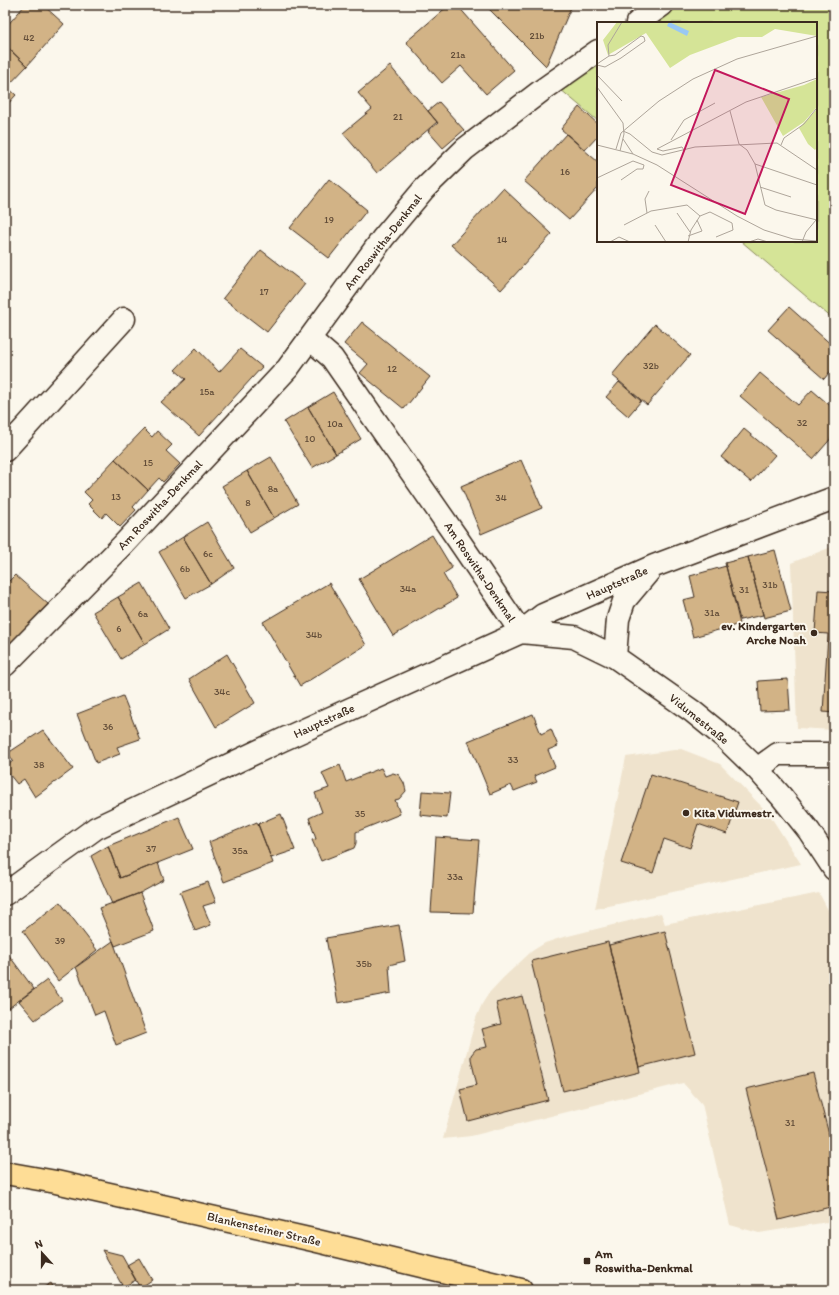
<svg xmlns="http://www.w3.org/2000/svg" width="839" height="1295" font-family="Itim,sans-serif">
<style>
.built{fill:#efe3cd}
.green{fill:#d5e497;stroke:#88875a}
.building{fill:#d2b386;stroke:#3b2a1e}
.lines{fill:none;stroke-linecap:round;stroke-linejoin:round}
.minor-casing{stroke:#3b2a1e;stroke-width:25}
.major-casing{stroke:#3b2a1e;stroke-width:25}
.minor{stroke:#fbf7ec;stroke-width:22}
.major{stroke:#fedd96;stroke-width:22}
.poi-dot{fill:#3b2a1e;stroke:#fbf7ec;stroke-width:1.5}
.labels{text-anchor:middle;stroke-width:4;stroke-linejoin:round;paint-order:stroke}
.number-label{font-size:10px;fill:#614c38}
.street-label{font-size:12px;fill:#3b2a1e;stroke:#fbf7ec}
.poi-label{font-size:12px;font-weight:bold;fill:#3b2a1e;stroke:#fbf7ec;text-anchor:start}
.inset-road{fill:none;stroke:#aea59a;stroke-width:1}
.view{fill:#c2185b;fill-opacity:0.15;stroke:#c2185b;stroke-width:2}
.inset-edge{fill:none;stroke:#3b2a1e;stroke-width:2}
</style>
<rect width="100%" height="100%" fill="#fbf7ec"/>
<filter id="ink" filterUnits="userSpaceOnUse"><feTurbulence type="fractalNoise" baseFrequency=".025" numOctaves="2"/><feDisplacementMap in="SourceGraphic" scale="8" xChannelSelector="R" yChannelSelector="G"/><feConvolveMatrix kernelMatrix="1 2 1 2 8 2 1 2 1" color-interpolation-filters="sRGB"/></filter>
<g filter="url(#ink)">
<path class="built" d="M 834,546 L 834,730 L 797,728 L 791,563 Z
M 681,749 L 720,764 L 769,814 L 801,864 L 595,909 L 626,757 Z
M 819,893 L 834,921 L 834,1221 L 759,1233 L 730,1225 L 702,1104 L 683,1083 L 471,1136 L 443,1139 L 476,1018 L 482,1004 L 489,993 L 503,978 L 532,951 L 545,943 L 560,938 L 661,913 L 665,924 Z"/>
<path class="green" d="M 681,5 L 834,5 L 834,320 L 741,241 L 816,241 L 816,23 L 655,23 Z
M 598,63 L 598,121 L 560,89 Z"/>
<path class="building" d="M 25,5 L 43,5 L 64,24 L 27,66 L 5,45 L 5,28 Z
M 117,5 L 127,5 L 122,10 Z
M 449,5 L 457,5 L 514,70 L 486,94 L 461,66 L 442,83 L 406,42 Z
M 485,5 L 572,5 L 546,66 Z
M 5,45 L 27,66 L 7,87 L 16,95 L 5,107 Z
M 390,66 L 437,122 L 377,173 L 343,133 L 372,109 L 358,93 Z
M 439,102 L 464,130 L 443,148 L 428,131 L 438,123 L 428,111 Z
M 579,107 L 598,124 L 598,136 L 585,150 L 561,129 Z
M 566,134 L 598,162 L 598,188 L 569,220 L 524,181 Z
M 329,179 L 367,210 L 329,258 L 290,228 Z
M 503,188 L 552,234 L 501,290 L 451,245 Z
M 261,250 L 305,284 L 267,332 L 223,298 Z
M 789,307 L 834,347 L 834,367 L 824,379 L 768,330 Z
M 362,322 L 430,377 L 404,409 L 360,373 L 368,364 L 344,344 Z
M 655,324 L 690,355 L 647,405 L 612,375 Z
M 196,348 L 219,372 L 240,349 L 262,367 L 199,436 L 161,402 L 186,379 L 175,370 Z
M 760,373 L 798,405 L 812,390 L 834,409 L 834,435 L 813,459 L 740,396 Z
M 619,382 L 641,401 L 628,416 L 606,397 Z
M 333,392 L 361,439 L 336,454 L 308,407 Z
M 308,407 L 336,454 L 312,468 L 284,422 Z
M 144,429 L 152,437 L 157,431 L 172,445 L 166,451 L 180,464 L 163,482 L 159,478 L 148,490 L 115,459 Z
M 744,429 L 775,455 L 751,482 L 721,457 Z
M 271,457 L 298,504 L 274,518 L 247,471 Z
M 115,459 L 148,490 L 133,507 L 136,510 L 120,527 L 106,513 L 102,518 L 88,504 L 92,500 L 84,492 Z
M 521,460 L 542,508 L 481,534 L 461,486 Z
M 247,471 L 274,518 L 250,532 L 222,486 Z
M 207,522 L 234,568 L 211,584 L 183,537 Z
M 432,535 L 452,568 L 443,574 L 457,598 L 393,636 L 359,579 Z
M 183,537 L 211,584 L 186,598 L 159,552 Z
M 775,550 L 791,611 L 764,618 L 748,557 Z
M 748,557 L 763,615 L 740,620 L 725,563 Z
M 726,566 L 740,624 L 693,637 L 683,600 L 695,597 L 690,576 Z
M 15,575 L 48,604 L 5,650 L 5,585 Z
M 142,583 L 169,629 L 145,644 L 118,597 Z
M 329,583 L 366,645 L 300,686 L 263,622 Z
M 818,590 L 834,591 L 834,713 L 823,712 L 828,634 L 815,633 Z
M 118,597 L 145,644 L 121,659 L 93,612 Z
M 227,654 L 255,703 L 216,727 L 189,679 Z
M 788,679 L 790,710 L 760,711 L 758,681 Z
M 123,696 L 140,739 L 117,747 L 120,754 L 96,763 L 77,714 Z
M 533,714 L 541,734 L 551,729 L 558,746 L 548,750 L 555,767 L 534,776 L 537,782 L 514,791 L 511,785 L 490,794 L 468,741 Z
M 43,730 L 73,769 L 35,797 L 24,779 L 17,784 L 5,769 L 5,767 L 13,761 L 8,753 Z
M 340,765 L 346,782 L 381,768 L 385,776 L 393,773 L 399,775 L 404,783 L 406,791 L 399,799 L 395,800 L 400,814 L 356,832 L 356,843 L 354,848 L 321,861 L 312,840 L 316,839 L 309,818 L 322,812 L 315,793 L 329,788 L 322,773 Z
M 651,774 L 738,802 L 727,834 L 698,824 L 690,848 L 664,839 L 653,873 L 621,863 Z
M 422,791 L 450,793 L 447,818 L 420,815 Z
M 281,814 L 295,850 L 271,858 L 258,824 Z
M 179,817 L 193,849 L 120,878 L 108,846 Z
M 257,822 L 273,863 L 224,882 L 209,842 Z
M 436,837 L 479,840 L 473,913 L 431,912 Z
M 108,846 L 120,878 L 158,863 L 164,880 L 140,893 L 112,904 L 91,856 Z
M 208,882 L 216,902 L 203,906 L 211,925 L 195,931 L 180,892 Z
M 140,893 L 154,931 L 115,946 L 99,908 Z
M 60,902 L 97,950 L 58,981 L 23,931 Z
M 399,925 L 405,961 L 389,965 L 391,993 L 338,1003 L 326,938 Z
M 665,931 L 695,1053 L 639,1067 L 609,945 Z
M 113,941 L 146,1033 L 116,1045 L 104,1011 L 95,1015 L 76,967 Z
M 608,942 L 640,1072 L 563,1091 L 531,961 Z
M 5,950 L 34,989 L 5,1011 Z
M 47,980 L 62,1000 L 35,1020 L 19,1001 Z
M 522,996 L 548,1100 L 468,1121 L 460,1089 L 477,1085 L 471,1059 L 471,1055 L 476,1049 L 487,1047 L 482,1029 L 501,1024 L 496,1003 Z
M 813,1073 L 834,1154 L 834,1206 L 779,1220 L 746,1089 Z
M 102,1250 L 122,1255 L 136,1280 L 123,1287 Z
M 139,1258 L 152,1280 L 140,1288 L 127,1265 Z
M 51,1283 L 55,1290 L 39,1290 Z"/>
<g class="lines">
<defs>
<path id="minor" d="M 637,23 L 662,5
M 310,339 L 332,358 L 457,538 L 521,632
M 5,450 L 124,319
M 521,632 L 574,637 L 615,657 L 692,711 L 724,737 L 757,769 L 781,796 L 809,831 L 834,869
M 615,657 L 618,619 L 624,601 L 650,570
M 5,665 L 122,546 L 288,368 L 383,238 L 424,189 L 465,149 L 541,91 L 598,51
M 757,769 L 778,754 L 834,754
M 5,894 L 96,828 L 282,740 L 521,632 L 543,615 L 654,566 L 834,498"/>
<path id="major" d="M 5,1173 L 56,1182 L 313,1240 L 521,1290"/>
</defs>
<use href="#minor" class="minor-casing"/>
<use href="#major" class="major-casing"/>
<use href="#minor" class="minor"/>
<use href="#major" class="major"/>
</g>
</g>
<g class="poi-dot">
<circle cx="814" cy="633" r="4"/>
<circle cx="686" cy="813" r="4"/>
<rect x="583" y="1257" width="8" height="8" rx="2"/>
</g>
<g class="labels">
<g class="number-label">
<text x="537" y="39">21b</text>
<text x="29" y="41">42</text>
<text x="458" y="58">21a</text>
<text x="398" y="120">21</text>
<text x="565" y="175">16</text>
<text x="329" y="223">19</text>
<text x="502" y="243">14</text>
<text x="264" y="295">17</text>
<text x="651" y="369">32b</text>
<text x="392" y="372">12</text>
<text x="207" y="395">15a</text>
<text x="802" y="426">32</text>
<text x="335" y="427">10a</text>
<text x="310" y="442">10</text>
<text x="148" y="466">15</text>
<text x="273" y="492">8a</text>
<text x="116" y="500">13</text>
<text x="501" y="501">34</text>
<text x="248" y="506">8</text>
<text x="208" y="557">6c</text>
<text x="185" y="572">6b</text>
<text x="770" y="588">31b</text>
<text x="408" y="592">34a</text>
<text x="744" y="593">31</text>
<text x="712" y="616">31a</text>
<text x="143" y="617">6a</text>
<text x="119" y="632">6</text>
<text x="314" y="638">34b</text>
<text x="222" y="695">34c</text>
<text x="108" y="730">36</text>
<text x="513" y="763">33</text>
<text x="39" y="768">38</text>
<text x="360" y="817">35</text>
<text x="151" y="852">37</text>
<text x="240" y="854">35a</text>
<text x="455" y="880">33a</text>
<text x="60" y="944">39</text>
<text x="364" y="967">35b</text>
<text x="790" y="1126">31</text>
</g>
<g class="street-label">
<text transform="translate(383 242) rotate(-52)" y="4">Am Roswitha-Denkmal</text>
<text transform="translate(160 505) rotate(-47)" y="4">Am Roswitha-Denkmal</text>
<text transform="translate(480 572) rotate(56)" y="4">Am Roswitha-Denkmal</text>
<text transform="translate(617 583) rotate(-24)" y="4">Hauptstraße</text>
<text transform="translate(699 719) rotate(39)" y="4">Vidumestraße</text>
<text transform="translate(324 721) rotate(-25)" y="4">Hauptstraße</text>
<text transform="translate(264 1229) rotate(13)" y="4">Blankensteiner Straße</text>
</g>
<g class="poi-label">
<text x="806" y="630" text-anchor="end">ev. Kindergarten<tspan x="806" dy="14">Arche Noah</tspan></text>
<text x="694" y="817">Kita Vidumestr.</text>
<text x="595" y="1258">Am<tspan x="595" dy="14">Roswitha-Denkmal</tspan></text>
</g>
</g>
<g transform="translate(597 22)">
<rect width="220" height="220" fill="#fbf7ec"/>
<path d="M 20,0 L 220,0 L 220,14 L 178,7 L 165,15 L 141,15 L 93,33 L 73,46 L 49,11 L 11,33 L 6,18 ZM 220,57 L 220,85 L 207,100 L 186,114 L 164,75 L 207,63 ZM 220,87 L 220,126 L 218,128 L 211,122 L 202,106 Z" fill="#d5e497"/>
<path d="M 72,0 L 92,9 L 90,14 L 70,4 Z" fill="#99c8f4"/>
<path class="inset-road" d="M 12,34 L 11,23 L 25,0M 0,42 L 12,34 L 18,33 L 44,14 L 47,15 L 48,19 L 24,36 L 8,45 L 0,43M 0,53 L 25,79M 0,65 L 26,101 L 27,112 L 23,129M 133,89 L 142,122M 26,109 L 33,112 L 55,130 L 65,133 L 98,125 L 180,121 L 220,148M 26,117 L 36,132M 74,118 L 87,98 L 118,81M 142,122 L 150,128 L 158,142 L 168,183 L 179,188 L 220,198M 0,123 L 36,132 L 60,143 L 140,194 L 167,208 L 196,217 L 220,219M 184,123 L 187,116 L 207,102 L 219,87M 19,127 L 24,111 L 62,79 L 96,57 L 140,37 L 220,14M 87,128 L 85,125 L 66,129 L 60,127 L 149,80 L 220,56M 158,142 L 220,163M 0,156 L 36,139 L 47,143 L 46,147 L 40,147 L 24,158M 163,165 L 194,175M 50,191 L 48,177 L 52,169M 80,191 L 93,210M 103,194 L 113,190 L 135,201 L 136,208 L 119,215M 27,203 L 54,189 L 90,183 L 103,194 L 94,208 L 91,220M 58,203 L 69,220M 91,214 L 105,209 L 100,198M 13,220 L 22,215 L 33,220M 152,220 L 161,217 L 171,220M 205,220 L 209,210 L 219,198"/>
<path class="view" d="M 118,48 L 192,77 L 148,192 L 74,163 Z"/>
<rect width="220" height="220" class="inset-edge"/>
</g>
<rect width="839" height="1295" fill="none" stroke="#fbf7ec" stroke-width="20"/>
<rect x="10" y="10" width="819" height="1275" fill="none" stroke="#3b2a1e" stroke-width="1.5" filter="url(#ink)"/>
<g transform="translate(42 1253) rotate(339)" stroke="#fbf7ec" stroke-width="3" paint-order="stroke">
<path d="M0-3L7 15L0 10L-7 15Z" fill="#3b2a1e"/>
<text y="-6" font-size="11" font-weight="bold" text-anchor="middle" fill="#3b2a1e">N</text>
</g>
</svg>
